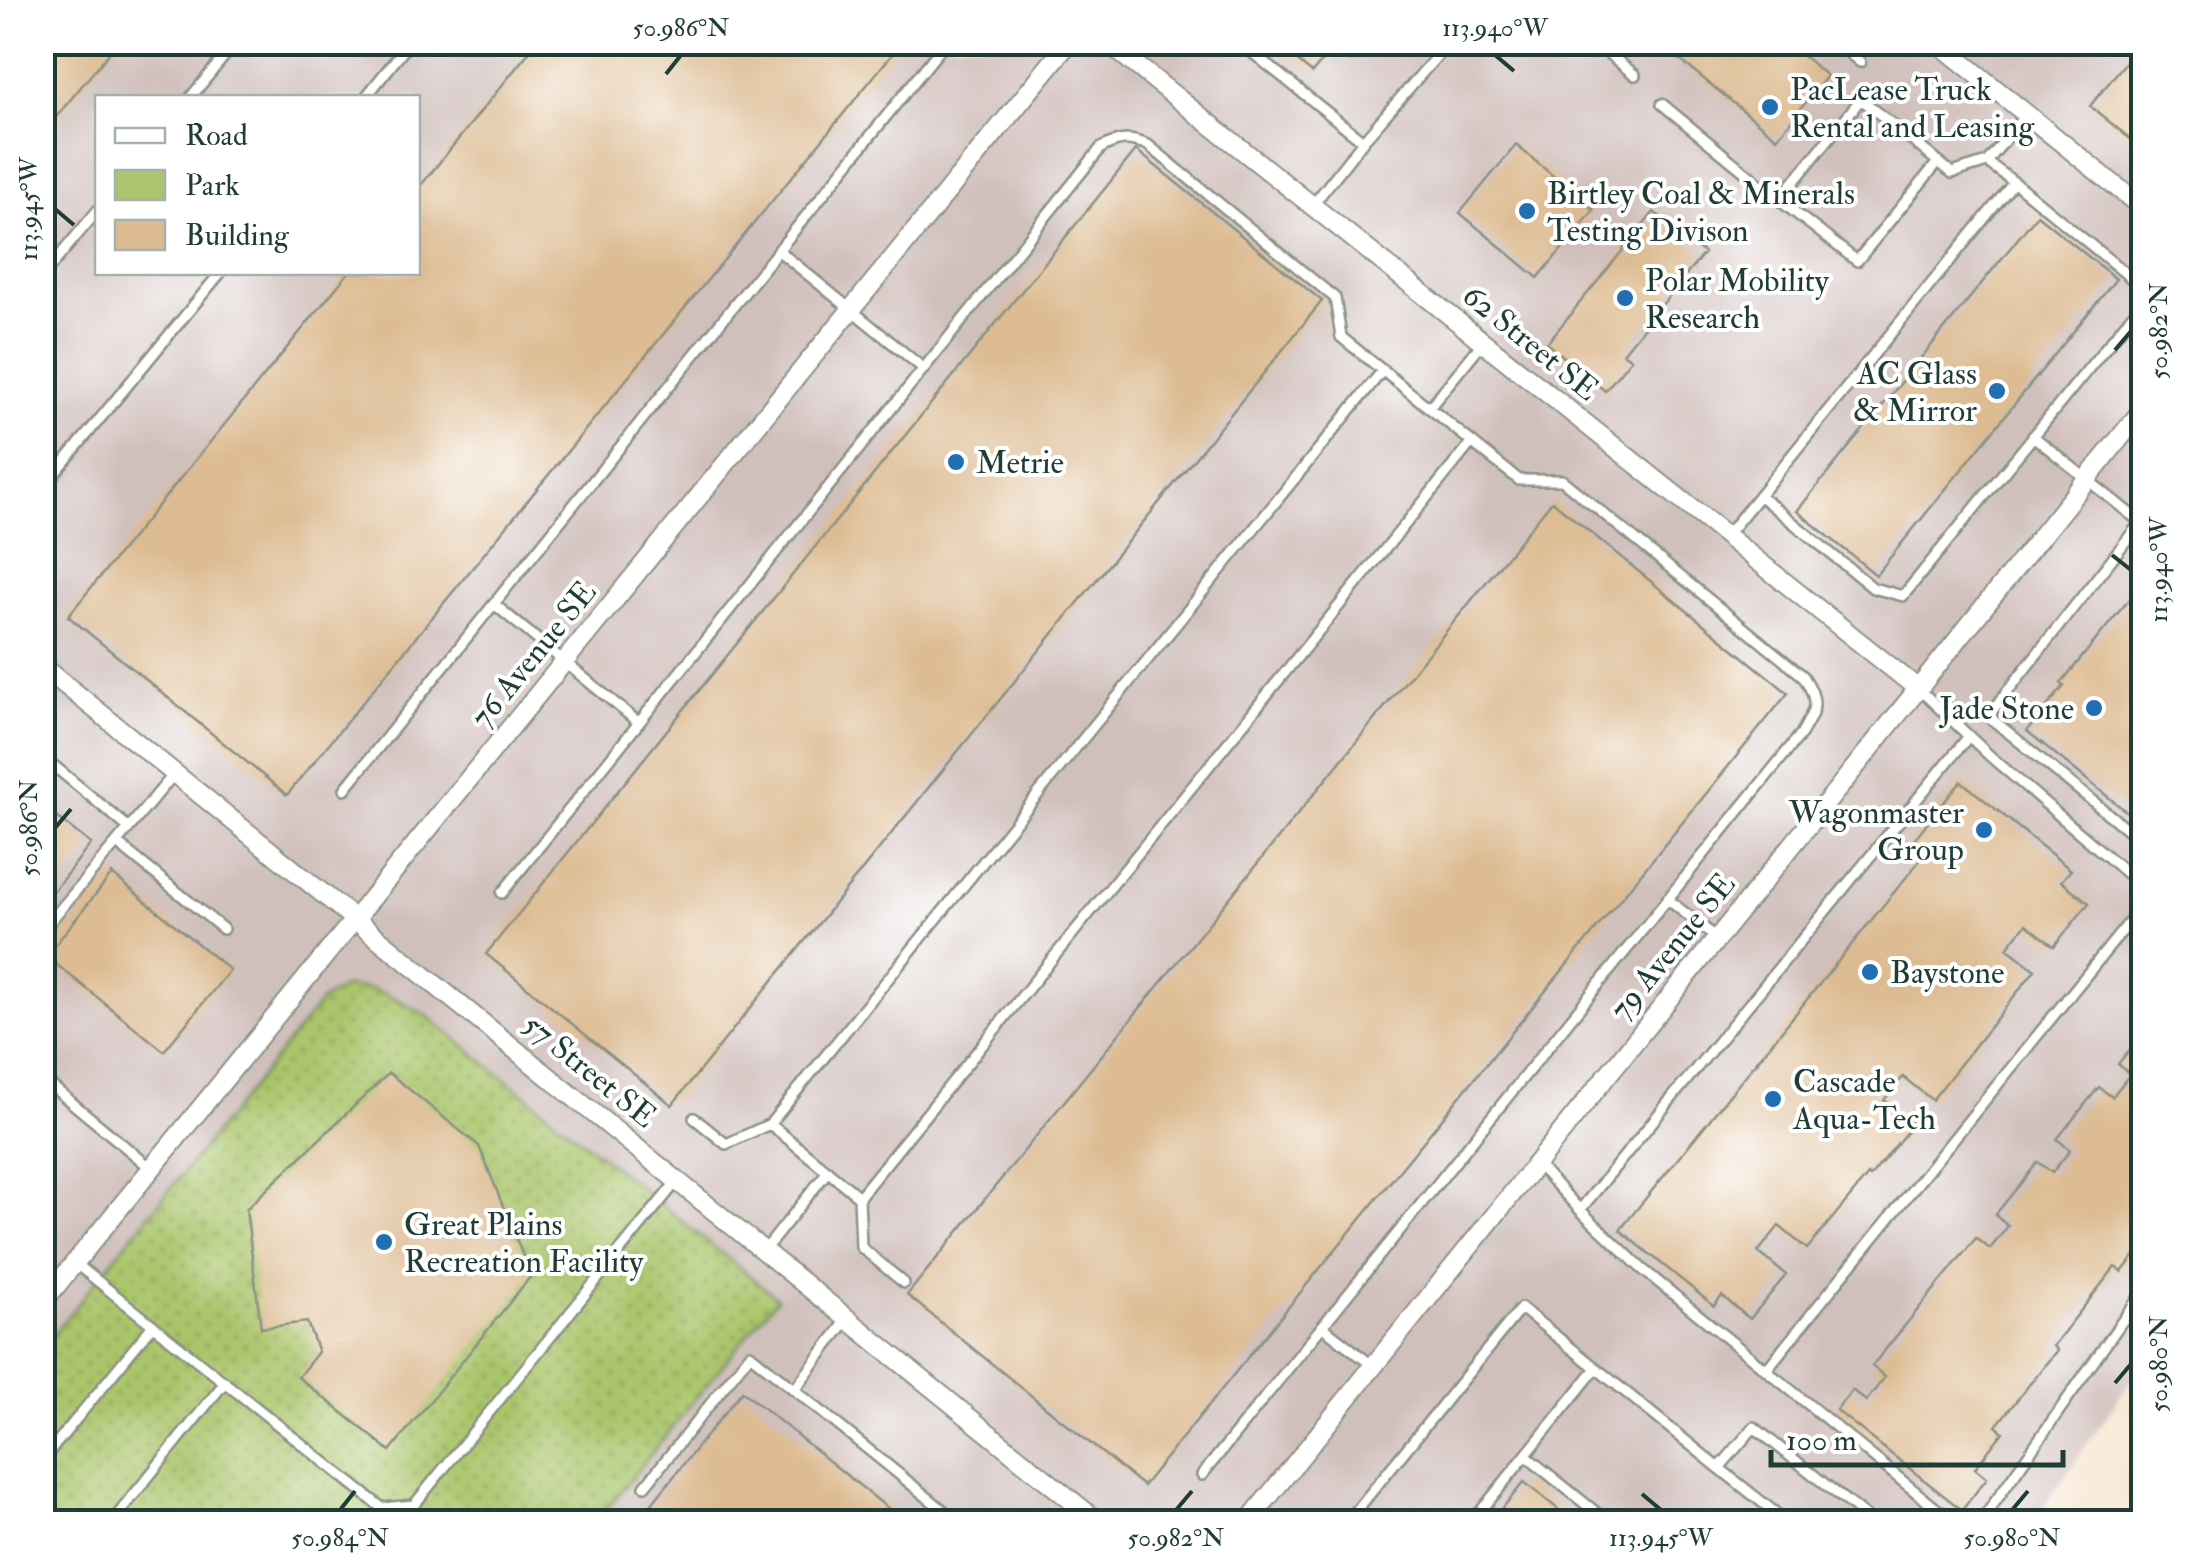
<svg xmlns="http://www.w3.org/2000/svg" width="2186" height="1565" font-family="'IM FELL Double Pica',serif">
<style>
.industrial{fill:#d0c0bc;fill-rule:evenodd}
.green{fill:url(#green-dots);stroke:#648150;stroke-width:2.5}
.building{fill:#ddbc93}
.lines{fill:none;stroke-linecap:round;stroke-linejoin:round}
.service-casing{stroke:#8c9284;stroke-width:14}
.minor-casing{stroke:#8c9284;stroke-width:22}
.service{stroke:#fff;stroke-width:9}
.minor{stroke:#fff;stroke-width:18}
.ticks{fill:none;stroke:#1f3d34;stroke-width:4}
.poi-dot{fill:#1f6fb2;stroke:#fff;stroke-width:4}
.labels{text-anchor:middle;stroke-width:8;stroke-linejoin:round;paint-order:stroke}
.poi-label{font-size:32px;fill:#1f3d34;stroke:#fff;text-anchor:start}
.street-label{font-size:32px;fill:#1f3d34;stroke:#fff}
.neatline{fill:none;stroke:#1f3d34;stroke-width:4}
.ticks-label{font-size:25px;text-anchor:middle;fill:#1f3d34}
</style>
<defs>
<pattern id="green-dots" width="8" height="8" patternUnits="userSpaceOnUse" patternTransform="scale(2.5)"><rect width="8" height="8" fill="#aac56b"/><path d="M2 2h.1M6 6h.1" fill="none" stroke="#8aa159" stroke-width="1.8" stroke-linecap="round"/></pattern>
</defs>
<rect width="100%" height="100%" fill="#fff"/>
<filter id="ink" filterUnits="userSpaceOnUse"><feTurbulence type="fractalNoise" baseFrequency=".01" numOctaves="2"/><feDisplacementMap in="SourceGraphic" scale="20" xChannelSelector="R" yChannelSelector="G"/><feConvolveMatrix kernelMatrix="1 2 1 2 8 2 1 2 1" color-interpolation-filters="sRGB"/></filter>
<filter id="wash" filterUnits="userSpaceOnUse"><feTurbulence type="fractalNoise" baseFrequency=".0048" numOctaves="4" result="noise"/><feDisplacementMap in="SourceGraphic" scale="40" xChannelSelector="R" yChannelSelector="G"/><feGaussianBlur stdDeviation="2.25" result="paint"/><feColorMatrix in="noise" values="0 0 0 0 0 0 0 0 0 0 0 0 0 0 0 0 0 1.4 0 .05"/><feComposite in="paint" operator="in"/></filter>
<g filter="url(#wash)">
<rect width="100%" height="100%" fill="#f8e7d3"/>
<path class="industrial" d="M 42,43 L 2143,43 L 2143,1363 L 2033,1522 L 43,1522 ZM 98,98 L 418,98 L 418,272 L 98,272 Z"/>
<path class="green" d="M 345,987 C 377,986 397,999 425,1014 L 777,1298 L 596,1522 L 43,1522 L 43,1347 L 322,1000 Z"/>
<g id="blocks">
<path class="building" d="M 42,42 L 118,42 L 42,134 Z
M 537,42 L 902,42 L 287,795 L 68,616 L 349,272 L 418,272 L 418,189 Z
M 1275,42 L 1367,42 L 1351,61 L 1334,46 L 1312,73 Z
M 1658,42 L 1786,42 L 1827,76 L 1777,138 Z
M 2142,42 L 2144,42 L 2144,150 L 2090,106 Z
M 1516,145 L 1594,210 L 1538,278 L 1460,213 Z
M 1136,150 L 1322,301 L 672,1105 L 486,954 Z
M 1654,212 L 1704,253 L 1623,353 L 1631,359 L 1605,391 L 1547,343 Z
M 2037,215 L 2116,279 L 1876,575 L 1797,511 Z
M 1552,501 L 1788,693 L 1143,1486 L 907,1295 Z
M 2144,581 L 2144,826 L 2027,731 L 2064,686 L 2061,683 Z
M 1961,781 L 2071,870 L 2061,881 L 2089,903 L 2054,946 L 2026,924 L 2007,948 L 2035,970 L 1932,1100 L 1903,1077 L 1884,1100 L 1913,1124 L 1870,1177 L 1868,1175 L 1807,1249 L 1779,1226 L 1758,1252 L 1786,1275 L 1750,1319 L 1722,1296 L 1714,1306 L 1620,1230 L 1921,859 L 1907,848 Z
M 42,805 L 91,844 L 42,905 Z
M 112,874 L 230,970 L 164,1051 L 46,956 Z
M 2144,1032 L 2144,1244 L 2122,1272 L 2115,1267 L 2053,1346 L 2057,1350 L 1996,1426 L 2003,1432 L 1975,1468 L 1987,1478 L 1962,1510 L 1836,1410 L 1852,1390 L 1866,1401 L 1885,1377 L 1872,1366 L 1976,1238 L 1990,1249 L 2008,1226 L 1995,1215 L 2038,1162 L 2052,1173 L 2070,1150 L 2057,1139 L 2099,1087 L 2112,1097 L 2130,1074 L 2118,1064 Z
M 389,1073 L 479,1146 L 531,1276 L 390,1451 L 298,1377 L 318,1352 L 307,1322 L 261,1328 L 246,1209 Z
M 742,1391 L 905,1522 L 663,1522 L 647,1510 Z
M 1524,1482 L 1574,1522 L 1491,1522 Z"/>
</g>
</g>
<g filter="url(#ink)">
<use href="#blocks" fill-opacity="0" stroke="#8c9284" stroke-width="2.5"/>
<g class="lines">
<defs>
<path id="service" d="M 1239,42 L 1363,141 L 1312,206
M 1594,42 L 1635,75
M 1836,42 L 1860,62
M 190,98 L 236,42
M 365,98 L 410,42
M 1662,104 L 1779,200 L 1861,99 L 1952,173 L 1987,162
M 1363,141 L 1449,42
M 2014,182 L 2136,282 L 2144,292
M 1779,200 L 1857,261 L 1938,162
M 779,251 L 924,369
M 42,277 L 98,210
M 1383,370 L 770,1124 L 859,1197 L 1472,442
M 1429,408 L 1483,342
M 2033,436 L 2144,525
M 42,489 L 221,272
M 1759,495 L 1873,588 L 1903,596 L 2142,303 L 2144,297
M 2144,518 L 1988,716 L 2144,843
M 1726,536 L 2014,182 L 1987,162 L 2026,114
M 494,604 L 639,723
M 1919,689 L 1991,757 L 2144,888
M 42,756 L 129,828 L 174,774
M 345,789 L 946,42
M 117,843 L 223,929
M 502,893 L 1101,148 C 1119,138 1129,138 1148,145 L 1335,298 L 1341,337 L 1519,480 L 1562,480 L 1803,676 C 1820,701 1816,709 1801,734 L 1202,1475
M 1667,899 L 1717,938
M 42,931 L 129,828
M 42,1078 L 152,1169
M 694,1118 L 726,1144 L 770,1124
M 1536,1163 L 1580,1210 L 1641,1268 L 1938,1510 L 1959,1522
M 859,1197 L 861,1247 L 904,1283
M 1580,1210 L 1969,736
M 764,1251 L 828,1171
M 75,1263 L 382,1508 L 414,1505 L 677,1181
M 1322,1326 L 1373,1366
M 1596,1368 L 1719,1468
M 1766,1370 L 2144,904
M 794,1390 L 847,1320
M 1526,1456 L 1608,1522
M 42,1461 L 153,1325
M 645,1486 L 750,1354 L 958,1522
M 112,1522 L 225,1382
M 1347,1522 L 1521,1308 L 1596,1368 L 1472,1522
M 1787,1522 L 1719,1468 L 1754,1427 L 1872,1522
M 1977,1522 L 1983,1519 L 2144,1290"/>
<path id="minor" d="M 1107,42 L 1917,688
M 1937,42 L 2144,209
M 42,666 L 1098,1522
M 42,1303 L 1069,42
M 1248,1522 L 2144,408"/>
</defs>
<use href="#service" class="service-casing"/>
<use href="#minor" class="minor-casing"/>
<use href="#service" class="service"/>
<use href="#minor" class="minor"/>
</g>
</g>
<path class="ticks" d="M 1495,55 L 1514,71M 666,74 L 681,55M 55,209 L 74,225M 2115,350 L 2131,331M 2112,555 L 2131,570M 55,828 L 71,809M 2115,1383 L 2131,1364M 1642,1494 L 1661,1510M 340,1510 L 355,1491M 1176,1510 L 1192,1491M 2012,1510 L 2028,1491"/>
<g class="poi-dot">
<circle cx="1770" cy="107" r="10"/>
<circle cx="1527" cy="211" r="10"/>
<circle cx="1625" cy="298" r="10"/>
<circle cx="1997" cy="391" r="10"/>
<circle cx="956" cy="462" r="10"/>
<circle cx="2094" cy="708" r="10"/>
<circle cx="1984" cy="830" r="10"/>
<circle cx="1870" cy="972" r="10"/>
<circle cx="1773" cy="1099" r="10"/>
<circle cx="384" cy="1242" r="10"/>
</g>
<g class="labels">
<g class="poi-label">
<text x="1790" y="100">PacLease Truck<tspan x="1790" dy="37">Rental and Leasing</tspan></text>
<text x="1547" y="204">Birtley Coal &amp; Minerals<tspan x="1547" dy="37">Testing Divison</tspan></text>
<text x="1645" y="291">Polar Mobility<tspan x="1645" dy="37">Research</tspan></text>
<text x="1977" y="384" text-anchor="end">AC Glass<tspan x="1977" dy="37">&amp; Mirror</tspan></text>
<text x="976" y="473">Metrie</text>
<text x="2074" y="719" text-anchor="end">Jade Stone</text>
<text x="1964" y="823" text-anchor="end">Wagonmaster<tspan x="1964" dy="37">Group</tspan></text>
<text x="1890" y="983">Baystone</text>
<text x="1793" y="1092">Cascade<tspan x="1793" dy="37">Aqua-Tech</tspan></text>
<text x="404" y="1235">Great Plains<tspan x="404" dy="37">Recreation Facility</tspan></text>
</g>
<g class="street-label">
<text transform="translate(1531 342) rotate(39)" y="11">62 Street SE</text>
<text transform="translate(533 654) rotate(-51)" y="11">76 Avenue SE</text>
<text transform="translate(1672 946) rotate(-51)" y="11">79 Avenue SE</text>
<text transform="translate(590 1070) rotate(39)" y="11">57 Street SE</text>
</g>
</g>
<rect width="2186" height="1565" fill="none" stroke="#fff" stroke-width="110"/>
<rect x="95" y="95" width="325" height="180" fill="#ffffff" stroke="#a5b1ae" stroke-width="2.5"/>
<rect x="115" y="128" width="50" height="15" fill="#ffffff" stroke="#a5b1ae" stroke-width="2.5"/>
<text x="185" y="145" font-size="30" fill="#1f3d34">Road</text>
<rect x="115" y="170" width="50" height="30" fill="#aac56b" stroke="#a5b1ae" stroke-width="2.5"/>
<text x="185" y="195" font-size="30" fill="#1f3d34">Park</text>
<rect x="115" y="220" width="50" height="30" fill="#ddbc93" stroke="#a5b1ae" stroke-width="2.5"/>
<text x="185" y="245" font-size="30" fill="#1f3d34">Building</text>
<path d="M1771 1450v15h292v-15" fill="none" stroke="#1f3d34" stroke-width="5"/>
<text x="1786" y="1450" font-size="30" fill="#1f3d34" stroke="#ffffff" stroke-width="8" paint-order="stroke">100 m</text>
<rect x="55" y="55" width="2076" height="1455" class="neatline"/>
<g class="ticks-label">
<text x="681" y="36">50.986°N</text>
<text x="1495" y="36">113.940°W</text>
<text transform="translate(28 209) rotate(-90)" y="9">113.945°W</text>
<text transform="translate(2158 331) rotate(-90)" y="9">50.982°N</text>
<text transform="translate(2158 570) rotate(-90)" y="9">113.940°W</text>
<text transform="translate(28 828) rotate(-90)" y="9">50.986°N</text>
<text transform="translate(2158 1364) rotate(-90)" y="9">50.980°N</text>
<text x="340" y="1546">50.984°N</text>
<text x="1176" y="1546">50.982°N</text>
<text x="1661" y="1546">113.945°W</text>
<text x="2012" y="1546">50.980°N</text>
</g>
</svg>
